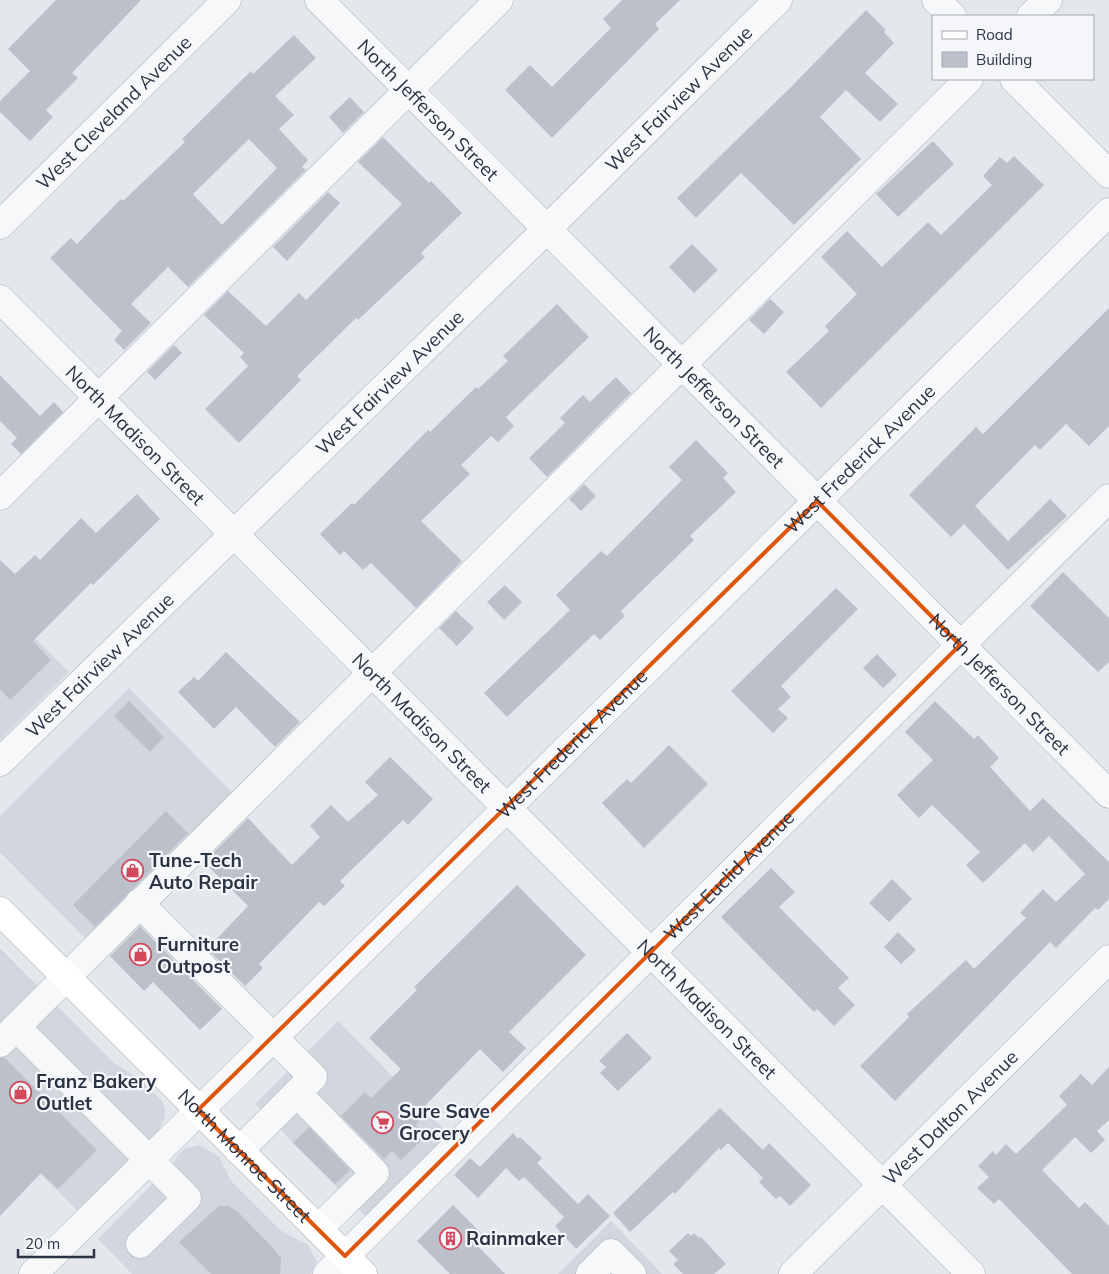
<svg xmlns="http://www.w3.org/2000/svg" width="1109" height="1274" font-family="Mulish,sans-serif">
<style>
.built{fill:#d2d6de}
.building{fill:#bbc0ca;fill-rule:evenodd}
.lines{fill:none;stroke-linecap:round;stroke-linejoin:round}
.minor-casing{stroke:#a9aeb7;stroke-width:29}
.major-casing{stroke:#a3abb8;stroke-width:29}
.minor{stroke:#f7f8fa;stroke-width:28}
.major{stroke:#fff;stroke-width:28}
.marked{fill:none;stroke:#df570f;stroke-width:4;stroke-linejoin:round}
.labels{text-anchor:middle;stroke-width:4.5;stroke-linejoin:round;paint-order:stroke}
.street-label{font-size:19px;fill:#2b3445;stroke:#f4f6f9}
.poi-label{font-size:19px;font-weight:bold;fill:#2b3445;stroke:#f4f6f9;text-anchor:start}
</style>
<rect width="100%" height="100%" fill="#e4e7ec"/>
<path class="built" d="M 0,604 L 69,672 L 0,740 Z
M 129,688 L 238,798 L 91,944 L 0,852 L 0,816 Z
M 0,948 L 115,1064 L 141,1080 L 162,1101 L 165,1108 L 165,1117 L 158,1132 L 77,1210 L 0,1134 Z
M 338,1021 L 449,1134 L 366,1217 L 255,1104 Z
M 200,1145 L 219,1157 L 231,1181 L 281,1231 L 308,1245 L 317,1262 L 311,1274 L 132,1274 L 98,1239 L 174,1162 L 178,1155 L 186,1148 Z
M 611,1221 L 662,1274 L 558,1274 Z"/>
<path class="building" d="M 56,0 L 141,0 L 72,73 L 78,78 L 46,110 L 53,117 L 30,141 L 0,112 L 0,101 L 30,71 L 8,49 Z
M 622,0 L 680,0 L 655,24 L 659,29 L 552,138 L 505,90 L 530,65 L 552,87 L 611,28 L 603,19 Z
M 866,10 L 886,30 L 884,32 L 894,43 L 865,73 L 898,104 L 880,122 L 846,90 L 820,117 L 861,159 L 794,225 L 741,173 L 696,218 L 677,198 L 791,87 Z
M 294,35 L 316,58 L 275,96 L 294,115 L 279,129 L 308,160 L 302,167 L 306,170 L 188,287 L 168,267 L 131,304 L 151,323 L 124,350 L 114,340 L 122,331 L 50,258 L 71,238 L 77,244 L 121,199 L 123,201 L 185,142 L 182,139 L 251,71 L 253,74 ZM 249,139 L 277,168 L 222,225 L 193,194 Z
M 350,97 L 364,112 L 343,133 L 329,117 Z
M 383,137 L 429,183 L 431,181 L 462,213 L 421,253 L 425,257 L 358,320 L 356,318 L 297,376 L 301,380 L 239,443 L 205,409 L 248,366 L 240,357 L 244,353 L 204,315 L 228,291 L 266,326 L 299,293 L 306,300 L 402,204 L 358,162 Z
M 933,141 L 954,164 L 898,217 L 876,194 Z
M 1014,156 L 1044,185 L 821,408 L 786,372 L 829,331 L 825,326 L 857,294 L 821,257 L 847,231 L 882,267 L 928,222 L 941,235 L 992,185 L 983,176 L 1000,157 L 1007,163 Z
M 328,192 L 340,203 L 287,261 L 273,247 Z
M 692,244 L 718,270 L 694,293 L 669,267 Z
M 770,299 L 784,312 L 764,334 L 749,320 Z
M 557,304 L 589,337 L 506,417 L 514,426 L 498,442 L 491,436 L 461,465 L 470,474 L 421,521 L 462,561 L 416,608 L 371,563 L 363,570 L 344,551 L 340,555 L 320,534 L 352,503 L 354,505 L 428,430 L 430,432 L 476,387 L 478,389 L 508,361 L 503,356 Z
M 1109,308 L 1109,426 L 1089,446 L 1066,424 L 1040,450 L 1035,445 L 975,506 L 1008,541 L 1050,499 L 1067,516 L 1008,570 L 964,524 L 951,537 L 909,495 L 976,427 L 983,434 Z
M 174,345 L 182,353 L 155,380 L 147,372 Z
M 0,375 L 40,416 L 54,402 L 63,412 L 21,454 L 11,444 L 17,438 L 0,421 Z
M 616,377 L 631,393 L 547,477 L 529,458 L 565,423 L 560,418 L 583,395 L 590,402 Z
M 696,440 L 728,473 L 723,478 L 736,492 L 690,536 L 694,540 L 621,611 L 625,616 L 600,640 L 594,634 L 507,717 L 484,693 L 570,610 L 556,595 L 601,551 L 607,556 L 682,480 L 669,467 Z
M 584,484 L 596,496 L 581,511 L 569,499 Z
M 137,494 L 160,519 L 93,585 L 91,583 L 33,641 L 51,660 L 10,700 L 0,689 L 0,560 L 15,574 L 35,555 L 40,560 L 81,518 L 96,533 Z
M 1063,572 L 1109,618 L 1109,662 L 1098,672 L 1030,606 Z
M 505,585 L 522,602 L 504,620 L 487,602 Z
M 836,588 L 858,609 L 781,686 L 791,697 L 778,709 L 788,718 L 773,733 L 731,691 Z
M 456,611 L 474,628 L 457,646 L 439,628 Z
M 226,652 L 300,722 L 275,747 L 236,707 L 214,729 L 178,692 L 194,677 L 198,681 Z
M 877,654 L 897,675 L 883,688 L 863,668 Z
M 129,701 L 164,737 L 150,752 L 114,716 Z
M 935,701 L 974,739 L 978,735 L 999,758 L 990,767 L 1030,811 L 1043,798 L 1109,862 L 1109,899 L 1098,910 L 1095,908 L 1056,948 L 1050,942 L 895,1101 L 860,1066 L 909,1017 L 907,1014 L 966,960 L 974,969 L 1026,918 L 1020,913 L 1043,889 L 1056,902 L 1085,874 L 1049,836 L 1033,852 L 1025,843 L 983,883 L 966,865 L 980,852 L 932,805 L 919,818 L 897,795 L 933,760 L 905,732 Z
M 669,745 L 708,784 L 644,848 L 602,803 L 627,779 L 631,783 Z
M 390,757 L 433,799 L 408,825 L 403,820 L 340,881 L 345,886 L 324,906 L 319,902 L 259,964 L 263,968 L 245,986 L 207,949 L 248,906 L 204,862 L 248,818 L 292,865 L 320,837 L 310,826 L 331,805 L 348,822 L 378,795 L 365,782 Z
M 166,811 L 188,833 L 95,927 L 73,905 Z
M 771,868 L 795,892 L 779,907 L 849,978 L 838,988 L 855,1005 L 834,1026 L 817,1009 L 814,1012 L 721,917 Z
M 892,879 L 912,899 L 889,922 L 869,903 Z
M 517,885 L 586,955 L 509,1032 L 526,1048 L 503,1072 L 480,1049 L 418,1113 L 423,1118 L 416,1125 L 426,1136 L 401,1160 L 392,1151 L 384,1159 L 341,1116 L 365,1092 L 371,1098 L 401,1069 L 369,1038 L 417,990 L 414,987 Z
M 140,926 L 222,1009 L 200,1030 L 153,982 L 144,991 L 110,956 Z
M 898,932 L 916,950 L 901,964 L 884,947 Z
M 627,1033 L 652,1058 L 618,1091 L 600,1073 L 606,1067 L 599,1061 Z
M 0,1058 L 5,1058 L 97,1150 L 58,1189 L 41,1173 L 0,1216 Z
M 1109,1067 L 1109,1120 L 1097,1131 L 1105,1140 L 1091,1153 L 1075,1137 L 1042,1170 L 1079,1208 L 1085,1202 L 1109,1226 L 1109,1274 L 1072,1274 L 999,1199 L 994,1204 L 977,1188 L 989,1177 L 978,1166 L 993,1151 L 996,1155 L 1006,1144 L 1016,1154 L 1067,1105 L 1059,1096 L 1081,1074 L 1092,1085 Z
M 720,1108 L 763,1150 L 769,1143 L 811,1185 L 790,1206 L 780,1196 L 776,1199 L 759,1182 L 763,1178 L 728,1143 L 721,1150 L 719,1148 L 675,1194 L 673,1192 L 630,1232 L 613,1213 Z
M 309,1127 L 350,1170 L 335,1184 L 293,1143 Z
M 513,1133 L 518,1139 L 520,1137 L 542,1158 L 537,1163 L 578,1204 L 588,1194 L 610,1216 L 576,1249 L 555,1226 L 564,1217 L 524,1177 L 519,1181 L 506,1168 L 478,1198 L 454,1175 L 470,1158 L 480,1167 Z
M 453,1205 L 482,1234 L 474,1242 L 505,1274 L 450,1274 L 417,1241 Z
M 219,1206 L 229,1206 L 238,1212 L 274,1249 L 281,1258 L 280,1274 L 211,1274 L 179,1242 Z
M 688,1233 L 691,1236 L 694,1233 L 699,1238 L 701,1237 L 726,1264 L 714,1274 L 683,1274 L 673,1264 L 678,1260 L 669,1251 Z"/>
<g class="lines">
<defs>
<g id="minor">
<path id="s1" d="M 319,0 L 1109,794"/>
<path d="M 936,0 L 952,16"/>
<path d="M 1031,16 L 1048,0"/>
<path d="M 1014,79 L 1109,174"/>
<path id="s2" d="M 0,225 L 227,0"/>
<path id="s3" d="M 0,299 L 971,1274"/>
<path d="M 0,496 L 499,0"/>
<path id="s4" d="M 0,762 L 547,229 L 778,0"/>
<path d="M 139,903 L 313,1077 L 239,1151"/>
<path d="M 16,1027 L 187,1198 L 140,1244"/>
<path d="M 0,1043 L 969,79"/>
<path d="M 297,1093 L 375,1173 L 318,1229"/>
<path id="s5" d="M 33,1274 L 508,807 L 1109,212"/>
<path id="s6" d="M 327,1274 L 1109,498"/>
<path d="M 590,1274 L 611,1253 L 632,1274"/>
<path id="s7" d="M 793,1274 L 1109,959"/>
</g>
<g id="major">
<path id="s8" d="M 0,911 L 363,1274"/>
</g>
</defs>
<use href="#minor" class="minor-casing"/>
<use href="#major" class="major-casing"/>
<use href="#minor" class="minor"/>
<use href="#major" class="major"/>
</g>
<path class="marked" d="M 817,501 L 960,645 L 345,1256 L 198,1110 Z"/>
<defs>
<symbol id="shop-ring" viewBox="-11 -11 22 22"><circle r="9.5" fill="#f4f6f9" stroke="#d1495b" stroke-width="1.5"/><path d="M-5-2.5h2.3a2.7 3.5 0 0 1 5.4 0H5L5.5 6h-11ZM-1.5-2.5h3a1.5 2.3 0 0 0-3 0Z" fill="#d1495b"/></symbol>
<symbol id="supermarket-ring" viewBox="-11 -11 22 22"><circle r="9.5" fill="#f4f6f9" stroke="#d1495b" stroke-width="1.5"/><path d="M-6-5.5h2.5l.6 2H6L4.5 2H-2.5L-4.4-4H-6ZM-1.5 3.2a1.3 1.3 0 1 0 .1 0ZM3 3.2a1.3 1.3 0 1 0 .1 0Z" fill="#d1495b"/></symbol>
<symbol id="building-ring" viewBox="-11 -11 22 22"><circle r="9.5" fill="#f4f6f9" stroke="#d1495b" stroke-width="1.5"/><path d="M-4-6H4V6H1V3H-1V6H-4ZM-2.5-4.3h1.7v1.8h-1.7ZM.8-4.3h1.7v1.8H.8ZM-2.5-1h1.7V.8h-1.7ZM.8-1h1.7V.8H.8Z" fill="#d1495b"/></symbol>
</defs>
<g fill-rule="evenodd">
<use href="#shop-ring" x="120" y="858" width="25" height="25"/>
<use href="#shop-ring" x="128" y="942" width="25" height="25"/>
<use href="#shop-ring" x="8" y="1080" width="25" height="25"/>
<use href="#supermarket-ring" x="370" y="1110" width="25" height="25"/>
<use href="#building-ring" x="438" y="1226" width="25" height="25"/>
</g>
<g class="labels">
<g class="street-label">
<text dy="7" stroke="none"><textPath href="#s4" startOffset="949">West Fairview Avenue</textPath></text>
<text dy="7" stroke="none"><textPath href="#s1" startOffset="155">North Jefferson Street</textPath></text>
<text dy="7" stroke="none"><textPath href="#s2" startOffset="160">West Cleveland Avenue</textPath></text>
<text dy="7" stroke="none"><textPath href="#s4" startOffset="544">West Fairview Avenue</textPath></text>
<text dy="7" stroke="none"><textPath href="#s1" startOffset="560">North Jefferson Street</textPath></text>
<text dy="7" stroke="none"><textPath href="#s3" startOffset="192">North Madison Street</textPath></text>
<text dy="7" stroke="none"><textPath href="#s5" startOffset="1161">West Frederick Avenue</textPath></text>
<text dy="7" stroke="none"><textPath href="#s4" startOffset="139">West Fairview Avenue</textPath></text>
<text dy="7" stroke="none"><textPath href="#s1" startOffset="965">North Jefferson Street</textPath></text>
<text dy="7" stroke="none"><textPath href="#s3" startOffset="598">North Madison Street</textPath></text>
<text dy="7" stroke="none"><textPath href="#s5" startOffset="756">West Frederick Avenue</textPath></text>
<text dy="7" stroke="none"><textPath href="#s6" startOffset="566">West Euclid Avenue</textPath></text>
<text dy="7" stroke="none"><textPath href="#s3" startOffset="1002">North Madison Street</textPath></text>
<text dy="7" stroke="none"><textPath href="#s7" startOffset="222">West Dalton Avenue</textPath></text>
<text dy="7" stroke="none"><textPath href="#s8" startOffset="346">North Monroe Street</textPath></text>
</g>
<g class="poi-label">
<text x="149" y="867">Tune-Tech<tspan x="149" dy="22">Auto Repair</tspan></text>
<text x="157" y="951">Furniture<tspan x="157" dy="22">Outpost</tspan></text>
<text x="36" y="1088">Franz Bakery<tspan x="36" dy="22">Outlet</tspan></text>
<text x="399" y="1118">Sure Save<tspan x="399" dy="22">Grocery</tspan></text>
<text x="466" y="1245">Rainmaker</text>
</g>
</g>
<rect x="932" y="15" width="162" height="65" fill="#f4f6f9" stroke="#a4a8b1"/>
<rect x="942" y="31" width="25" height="8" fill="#ffffff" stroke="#a4a8b1"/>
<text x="976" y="40" font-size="15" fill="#2b3445">Road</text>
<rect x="942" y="52" width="25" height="15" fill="#bbc0ca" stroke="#a4a8b1"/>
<text x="976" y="65" font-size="15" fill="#2b3445">Building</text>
<path d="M18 1249v8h76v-8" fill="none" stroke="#2b3445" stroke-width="2.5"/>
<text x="25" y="1249" font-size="15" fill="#2b3445" stroke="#f4f6f9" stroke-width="4" paint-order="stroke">20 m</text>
</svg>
